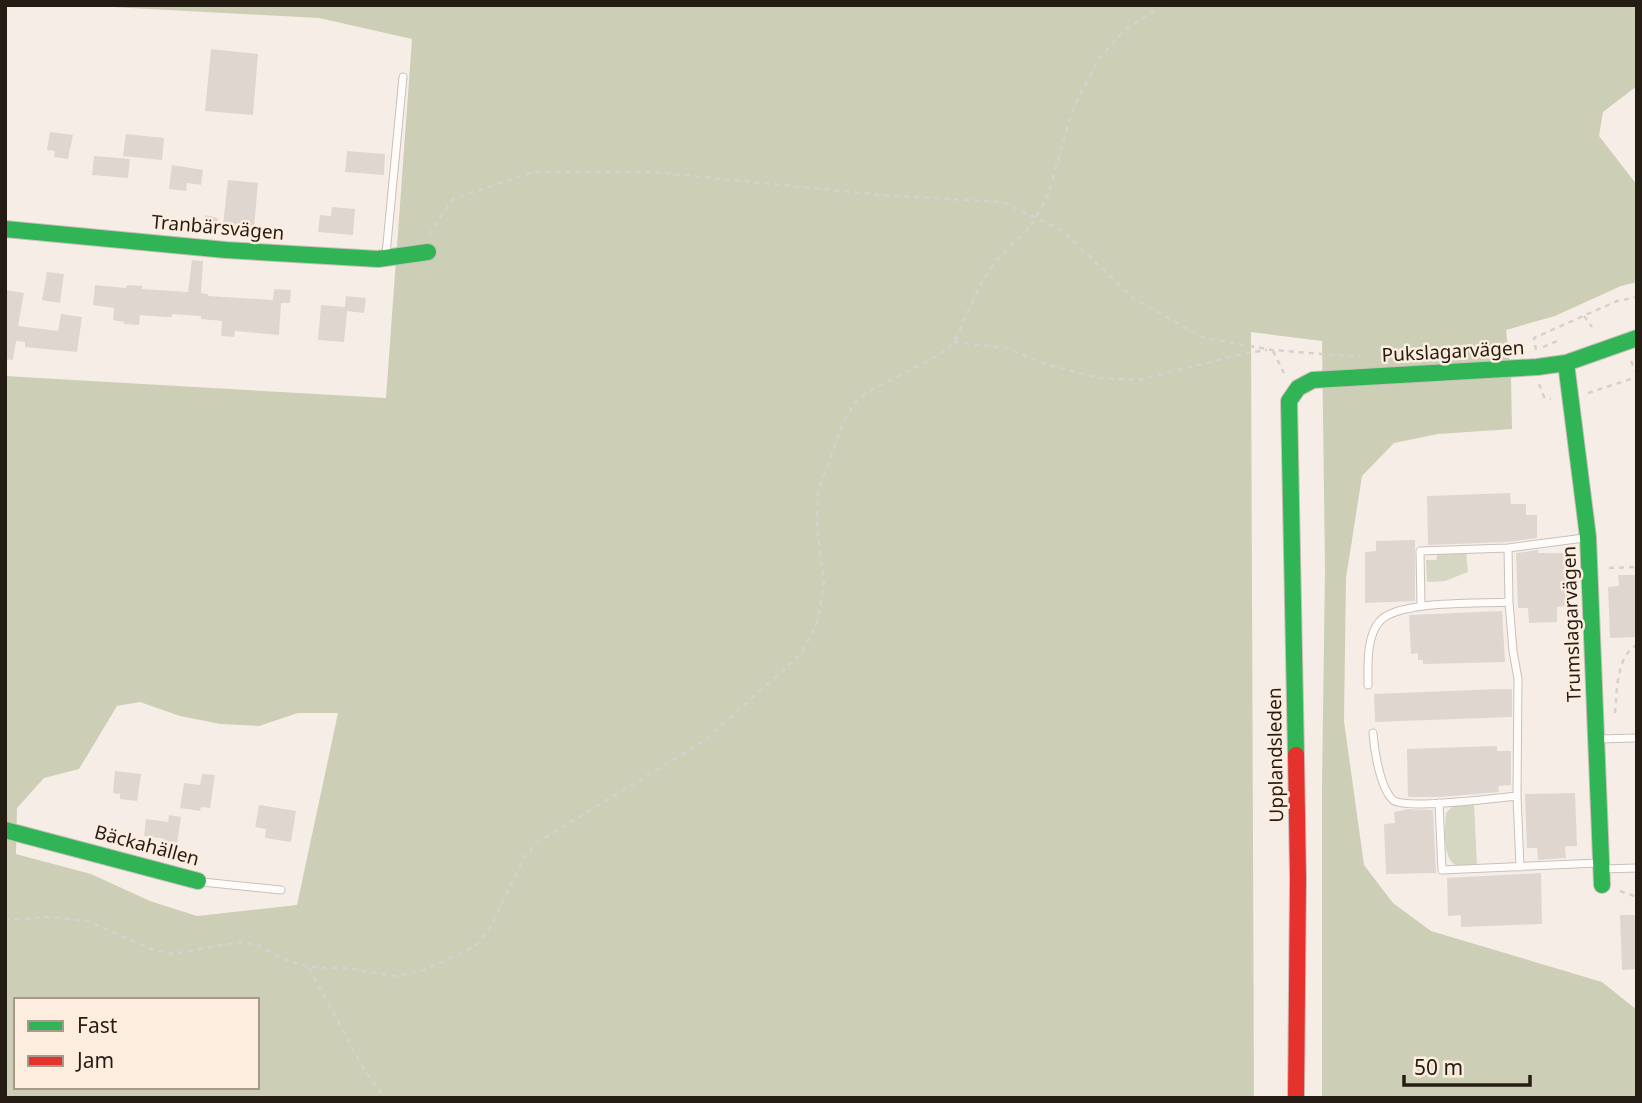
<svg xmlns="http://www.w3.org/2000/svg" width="1642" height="1103" font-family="'Noto Sans',sans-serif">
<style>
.green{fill:#d5d7c2}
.forest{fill:#cccfb6;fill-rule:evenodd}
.building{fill:#dfd7cf}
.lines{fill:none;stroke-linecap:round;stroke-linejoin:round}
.lane-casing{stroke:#c9c0b9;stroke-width:9}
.fast-casing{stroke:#c9c0b9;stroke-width:18}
.jam-casing{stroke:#c9c0b9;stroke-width:18}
.path{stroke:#d4d1ce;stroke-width:2.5;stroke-dasharray:5 5;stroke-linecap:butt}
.lane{stroke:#fefcfb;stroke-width:7}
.fast{stroke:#30b455;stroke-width:16}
.jam{stroke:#e5322d;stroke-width:16}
.labels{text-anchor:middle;stroke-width:5;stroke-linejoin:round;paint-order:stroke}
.street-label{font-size:19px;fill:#251c13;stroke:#fdeddf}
</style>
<rect width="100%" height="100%" fill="#f6eee6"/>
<path class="green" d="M 1466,552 L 1468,572 L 1445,581 L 1427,582 L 1426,560 L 1436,560 L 1438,554 Z
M 1474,803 L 1477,866 C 1469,866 1460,868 1454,864 C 1442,856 1445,825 1446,813 L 1454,805 Z"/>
<path class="forest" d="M 75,5 L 1637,5 L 1637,86 L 1603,112 L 1599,136 L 1637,185 L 1637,282 L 1621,286 L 1555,316 L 1506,330 L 1511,373 L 1512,429 L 1438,434 L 1394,443 L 1362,476 L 1346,578 L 1344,721 L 1364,865 L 1393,903 L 1431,931 L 1602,982 L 1637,1010 L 1637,1098 L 1322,1098 L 1322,785 L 1325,569 L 1322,341 L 1251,332 L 1254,1098 L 5,1098 L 5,376 L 386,398 L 412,39 L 319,18 ZM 140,702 L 180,716 L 220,724 L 259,726 L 298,713 L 338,713 L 297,905 L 197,916 L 150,901 L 91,874 L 16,854 L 17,808 L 44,778 L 79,769 L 117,706 ZM 16,1000 L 257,1000 L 257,1087 L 16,1087 Z"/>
<path class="building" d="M 211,49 L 258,54 L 253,115 L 205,111 Z
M 50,132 L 73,135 L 68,159 L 54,157 L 55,151 L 47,150 Z
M 126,134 L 164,138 L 162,160 L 123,156 Z
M 347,151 L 385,154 L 384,175 L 345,172 Z
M 94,156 L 130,159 L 128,178 L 92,175 Z
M 172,165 L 203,170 L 201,185 L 187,183 L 186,191 L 169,189 Z
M 228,180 L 258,183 L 254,228 L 223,225 Z
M 332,207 L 355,209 L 353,235 L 318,232 L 320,215 L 331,216 Z
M 205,215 L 218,218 L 215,235 L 202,232 Z
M 192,260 L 203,261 L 201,293 L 208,294 L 208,296 L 273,300 L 274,289 L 291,290 L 290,303 L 281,303 L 279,335 L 235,331 L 234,337 L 221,336 L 222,321 L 201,319 L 201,316 L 172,314 L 172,317 L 165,317 L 140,315 L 139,325 L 124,324 L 124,322 L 113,320 L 114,308 L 93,305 L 95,285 L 126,288 L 127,285 L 142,286 L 142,289 L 188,292 Z
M 47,272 L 64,274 L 60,303 L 42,300 Z
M 6,290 L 24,293 L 18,326 L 58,331 L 61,314 L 82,317 L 77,352 L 25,347 L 25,342 L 16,341 L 13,360 L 5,359 Z
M 346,296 L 366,298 L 364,313 L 347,311 L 344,342 L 318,340 L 321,305 L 345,307 Z
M 1510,493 L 1511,504 L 1526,504 L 1526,515 L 1537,515 L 1537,538 L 1508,542 L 1428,545 L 1427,496 Z
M 1415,540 L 1415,601 L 1365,603 L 1365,552 L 1376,551 L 1376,541 Z
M 1538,550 L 1538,553 L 1566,553 L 1568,606 L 1557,607 L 1557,622 L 1529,623 L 1528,608 L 1518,608 L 1516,553 Z
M 1618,575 L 1637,575 L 1637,637 L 1610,638 L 1608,587 L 1619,586 Z
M 1502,611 L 1505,662 L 1423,664 L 1423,660 L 1418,660 L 1418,653 L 1411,654 L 1409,615 Z
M 1500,689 L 1512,689 L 1512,717 L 1375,722 L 1374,694 Z
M 1497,746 L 1497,751 L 1511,751 L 1511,785 L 1498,786 L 1499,792 L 1440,797 L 1408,797 L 1407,749 Z
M 115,771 L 141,774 L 137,801 L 120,799 L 120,794 L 113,793 Z
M 202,774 L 215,775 L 210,808 L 201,807 L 200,811 L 180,808 L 184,783 L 200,785 Z
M 1575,793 L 1577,846 L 1565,846 L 1566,858 L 1538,860 L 1537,848 L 1527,848 L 1525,794 Z
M 259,805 L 296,811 L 291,842 L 265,838 L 266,829 L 255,827 Z
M 1408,809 L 1433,810 L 1436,873 L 1386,874 L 1384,824 L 1395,823 L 1394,812 Z
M 169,815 L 181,817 L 177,844 L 164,842 L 165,839 L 144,836 L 146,819 L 168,822 Z
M 1541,873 L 1542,924 L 1461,927 L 1461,915 L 1448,916 L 1447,878 Z
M 1620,915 L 1637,915 L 1637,969 L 1622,970 Z"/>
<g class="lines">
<defs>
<path id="lane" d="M 386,254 L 403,77
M 1508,548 L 1509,602 L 1513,651 L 1518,679 L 1517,796 L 1520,867
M 1421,606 L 1420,551 L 1508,548 L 1584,538
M 1368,685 C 1368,666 1366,636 1380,621 C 1398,600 1480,604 1509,602
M 1373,733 C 1374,749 1380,788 1393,800 C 1405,810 1497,798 1517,796
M 1600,739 L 1634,738
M 1439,803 L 1442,870 L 1598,863
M 1602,869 L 1637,868
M 202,882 L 281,890"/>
<path id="fast" d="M 5,229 L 226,250 L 378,259 L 428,252
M 1566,363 L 1588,537 L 1602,885
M 1296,755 L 1289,401 L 1298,388 L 1313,380 L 1537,367 L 1566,363 L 1637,338
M 5,830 L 198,881"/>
<path id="jam" d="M 1296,755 L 1298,878 L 1296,1098"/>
</defs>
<use href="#lane" class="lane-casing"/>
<use href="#fast" class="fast-casing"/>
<use href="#jam" class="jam-casing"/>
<path class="path" d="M 429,235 L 453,199 L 533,172 L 652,172 L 881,195 L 1003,202 L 1063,231 L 1133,298 L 1204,338 L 1272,350 L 1360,357
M 1584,316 L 1592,327
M 954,342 L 1006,348 L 1048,365 L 1099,378 L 1139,380 L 1246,353 L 1267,350
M 1543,347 L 1557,341
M 1536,350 L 1534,338 L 1617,301 L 1637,297
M 1273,351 L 1284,373
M 1631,361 L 1637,374
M 1539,384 L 1544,397 L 1551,399
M 1588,393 L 1637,377
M 1609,568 L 1637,567
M 1615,713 C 1617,693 1616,655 1637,645
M 1620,891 L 1637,897
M 5,920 L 50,917 L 87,921 L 151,949 L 173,954 L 239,942 L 258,945 L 281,958 L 308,967 L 345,968 L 396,976 L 425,970 L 474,947 L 489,930 L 524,858 L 536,843 L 704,741 L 801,654 L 817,623 L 824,584 L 817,527 L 818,492 L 843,423 L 854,404 L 866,393 L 939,355 L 954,342 L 982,281 L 996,261 L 1030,227 L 1047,198 L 1073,109 L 1099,58 L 1126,29 L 1163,5
M 309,968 L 365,1071 L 385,1098"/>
<use href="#lane" class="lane"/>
<use href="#fast" class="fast"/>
<use href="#jam" class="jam"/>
</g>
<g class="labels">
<g class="street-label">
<text transform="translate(218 227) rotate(5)" y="7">Tranbärsvägen</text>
<text transform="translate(1453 351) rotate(-3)" y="7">Pukslagarvägen</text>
<text transform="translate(1571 624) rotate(-92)" y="7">Trumslagarvägen</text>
<text transform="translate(1275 755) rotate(-91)" y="7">Upplandsleden</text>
<text transform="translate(147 845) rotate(15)" y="7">Bäckahällen</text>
</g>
</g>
<rect width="1642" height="1103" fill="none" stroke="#251c13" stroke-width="14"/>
<rect x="14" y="998" width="245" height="91" fill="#fdeddf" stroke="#a7998d" stroke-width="2"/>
<rect x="28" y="1021" width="35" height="10" fill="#30b455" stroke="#a7998d" stroke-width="2"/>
<text x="77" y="1033" font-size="21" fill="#251c13">Fast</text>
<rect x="28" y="1056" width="35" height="10" fill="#e5322d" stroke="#a7998d" stroke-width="2"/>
<text x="77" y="1068" font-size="21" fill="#251c13">Jam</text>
<path d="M1404 1075v10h126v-10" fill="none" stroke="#251c13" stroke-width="3.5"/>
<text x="1414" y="1075" font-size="21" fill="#251c13" stroke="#fdeddf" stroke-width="5" paint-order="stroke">50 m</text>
</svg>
